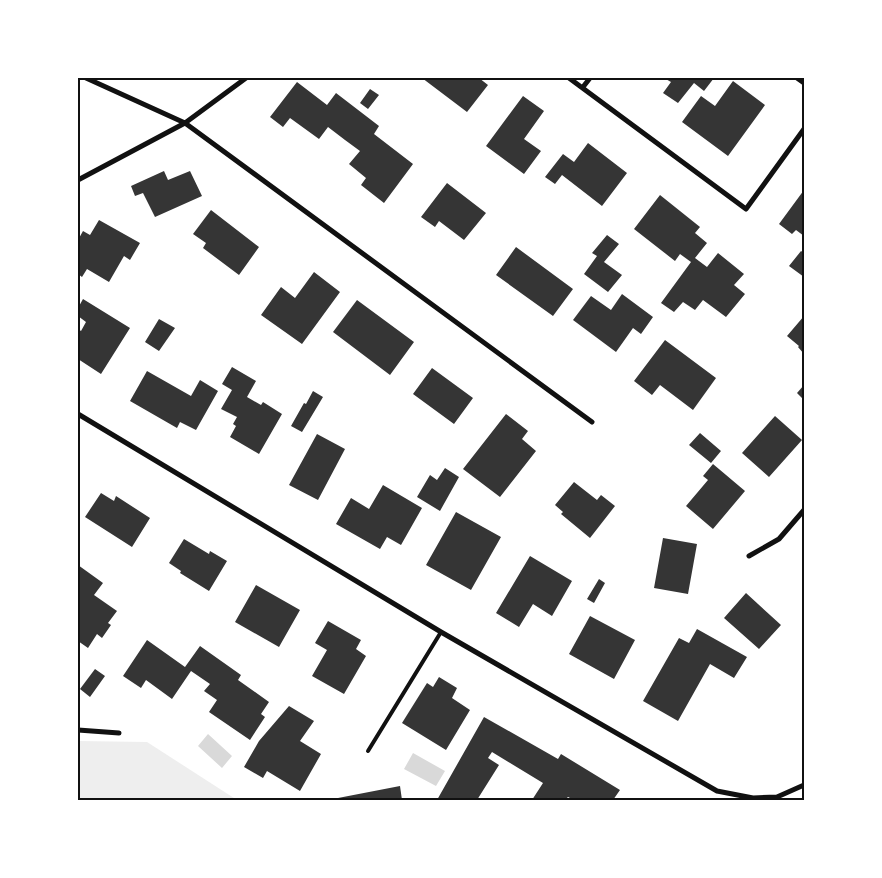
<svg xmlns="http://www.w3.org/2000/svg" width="882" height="878" font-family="Georgia,serif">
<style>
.green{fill:#eee}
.water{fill:#d9d9d9}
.building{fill:#353535}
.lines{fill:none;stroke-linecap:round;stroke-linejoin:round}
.service{stroke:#111;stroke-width:4}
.minor{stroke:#111;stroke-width:5}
.neatline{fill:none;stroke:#111;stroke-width:2}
</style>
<rect width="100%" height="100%" fill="#fff"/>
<path class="green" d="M 78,741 L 147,742 L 237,800 L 78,800 Z"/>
<path class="water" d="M 208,734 L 232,756 L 222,768 L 198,746 Z
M 413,753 L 445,771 L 436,786 L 404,769 Z"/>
<path class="building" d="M 422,78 L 479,78 L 488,85 L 467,112 Z
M 664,78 L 714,78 L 704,91 L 694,83 L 678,103 L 663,93 L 671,82 Z
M 733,81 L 765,105 L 728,156 L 682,122 L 701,96 L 715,106 Z
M 297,82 L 327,105 L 336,93 L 379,126 L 374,134 L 413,164 L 384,203 L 361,185 L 366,178 L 349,164 L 360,151 L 345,140 L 328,127 L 319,139 L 290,118 L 283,127 L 270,117 Z
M 370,89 L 379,95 L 368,109 L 360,103 Z
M 523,96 L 544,111 L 524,139 L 541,151 L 524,174 L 486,146 Z
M 588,143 L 627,173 L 602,206 L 562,175 L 555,184 L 545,177 L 563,154 L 574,162 Z
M 164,171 L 168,180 L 190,171 L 202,196 L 155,217 L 143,193 L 135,196 L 131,186 Z
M 447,183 L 486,213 L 464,240 L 439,221 L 435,227 L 421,217 Z
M 804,190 L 804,236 L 796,230 L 792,234 L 779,224 Z
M 660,195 L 700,227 L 695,233 L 707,243 L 695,258 L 707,267 L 718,253 L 744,274 L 734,285 L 745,294 L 726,317 L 703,300 L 695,310 L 683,302 L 674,312 L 661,303 L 691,262 L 680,254 L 675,261 L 634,229 Z
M 211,210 L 259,247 L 239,275 L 203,248 L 206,243 L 193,234 Z
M 99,220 L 140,243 L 130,260 L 124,256 L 109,282 L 87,269 L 82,277 L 78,274 L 78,240 L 83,231 L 90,235 Z
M 607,235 L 619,244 L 604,262 L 622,275 L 608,292 L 584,274 L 597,256 L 592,253 Z
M 516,247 L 573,289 L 553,316 L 496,275 Z
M 801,251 L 804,253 L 804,277 L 789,266 Z
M 314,272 L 340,292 L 302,344 L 261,315 L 281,287 L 295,298 Z
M 622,294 L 653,317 L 641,334 L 633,328 L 616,352 L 573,320 L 591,296 L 611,310 Z
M 83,299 L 130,328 L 101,374 L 78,359 L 78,329 L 81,331 L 86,322 L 78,316 L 78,308 Z
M 357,300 L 414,342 L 390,375 L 333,332 Z
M 804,316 L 804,354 L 798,347 L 799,346 L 787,336 Z
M 159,319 L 175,328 L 159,351 L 145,342 Z
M 665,340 L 716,378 L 693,410 L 660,385 L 652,395 L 634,381 Z
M 232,367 L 256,381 L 247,397 L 261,405 L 263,402 L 282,414 L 259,454 L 230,437 L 236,426 L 233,424 L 237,417 L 221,409 L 232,390 L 222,384 Z
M 432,368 L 473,398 L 454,424 L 413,394 Z
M 147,371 L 191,396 L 200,380 L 218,391 L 196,430 L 180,422 L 177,428 L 130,401 Z
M 804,385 L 804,400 L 797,393 Z
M 313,391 L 323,397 L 302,432 L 291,426 L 304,403 L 306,404 Z
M 506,414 L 528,431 L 522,439 L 536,451 L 500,497 L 463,469 Z
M 775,416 L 802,440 L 769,477 L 742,453 Z
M 700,433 L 721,451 L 711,463 L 689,445 Z
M 317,434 L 345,449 L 318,500 L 289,485 Z
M 713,464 L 745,491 L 713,529 L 686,506 L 708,480 L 703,476 Z
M 445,468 L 459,477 L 440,511 L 417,497 L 430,475 L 437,480 Z
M 574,482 L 597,500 L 601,495 L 615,506 L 590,538 L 561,514 L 563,512 L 555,505 Z
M 383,485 L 422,508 L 401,545 L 387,537 L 380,549 L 336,524 L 351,498 L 369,509 Z
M 101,493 L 114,501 L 116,496 L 150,518 L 132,547 L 85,517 Z
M 456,512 L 501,537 L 471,590 L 426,565 Z
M 663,538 L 697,544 L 688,594 L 654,588 Z
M 184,539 L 209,554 L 210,551 L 227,561 L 209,591 L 180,573 L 181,571 L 169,563 Z
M 530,556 L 572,581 L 552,616 L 533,604 L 519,627 L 496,613 Z
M 78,565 L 103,583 L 94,595 L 117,611 L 108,623 L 111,625 L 102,638 L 97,634 L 88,648 L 78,641 Z
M 599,579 L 605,583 L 594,603 L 587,599 Z
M 256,585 L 300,610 L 279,647 L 235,622 Z
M 746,593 L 781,625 L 759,649 L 724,618 Z
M 590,616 L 635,640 L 614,679 L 569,654 Z
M 328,621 L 361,640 L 356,649 L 366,656 L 344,694 L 312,676 L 327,650 L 315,643 Z
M 697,629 L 747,657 L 734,678 L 710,664 L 678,721 L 643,701 L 679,638 L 689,643 Z
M 147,640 L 185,667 L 200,646 L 241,675 L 238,680 L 269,702 L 261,714 L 265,717 L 250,740 L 209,712 L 217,700 L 204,691 L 210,684 L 191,671 L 172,699 L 146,680 L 141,688 L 123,676 Z
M 95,669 L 105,676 L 90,697 L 80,689 Z
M 439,677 L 457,688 L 452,698 L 470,710 L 446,750 L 402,723 L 427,683 L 433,687 Z
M 289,706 L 314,721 L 300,741 L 321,754 L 300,791 L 267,771 L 263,778 L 244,767 L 259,741 Z
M 484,717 L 558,759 L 561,754 L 620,790 L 613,800 L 574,800 L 568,797 L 565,800 L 532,800 L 543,783 L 492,752 L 488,758 L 499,765 L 477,800 L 437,800 Z
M 400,786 L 402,800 L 338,800 L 338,798 Z"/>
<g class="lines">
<path class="service" d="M 368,751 L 441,632"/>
<path class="minor" d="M 86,78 L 185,123 L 592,422
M 569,78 L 746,209 L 804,129
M 797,78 L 804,83
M 583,87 L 590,78
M 78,180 L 185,123 L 246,78
M 78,414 L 441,632 L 717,791 L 753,798 L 777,797 L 804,785
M 749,556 L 779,539 L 804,510
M 78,730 L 119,733"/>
</g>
<rect width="882" height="878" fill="none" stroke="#ffffff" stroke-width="158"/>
<rect x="79" y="79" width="724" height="720" class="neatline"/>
</svg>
